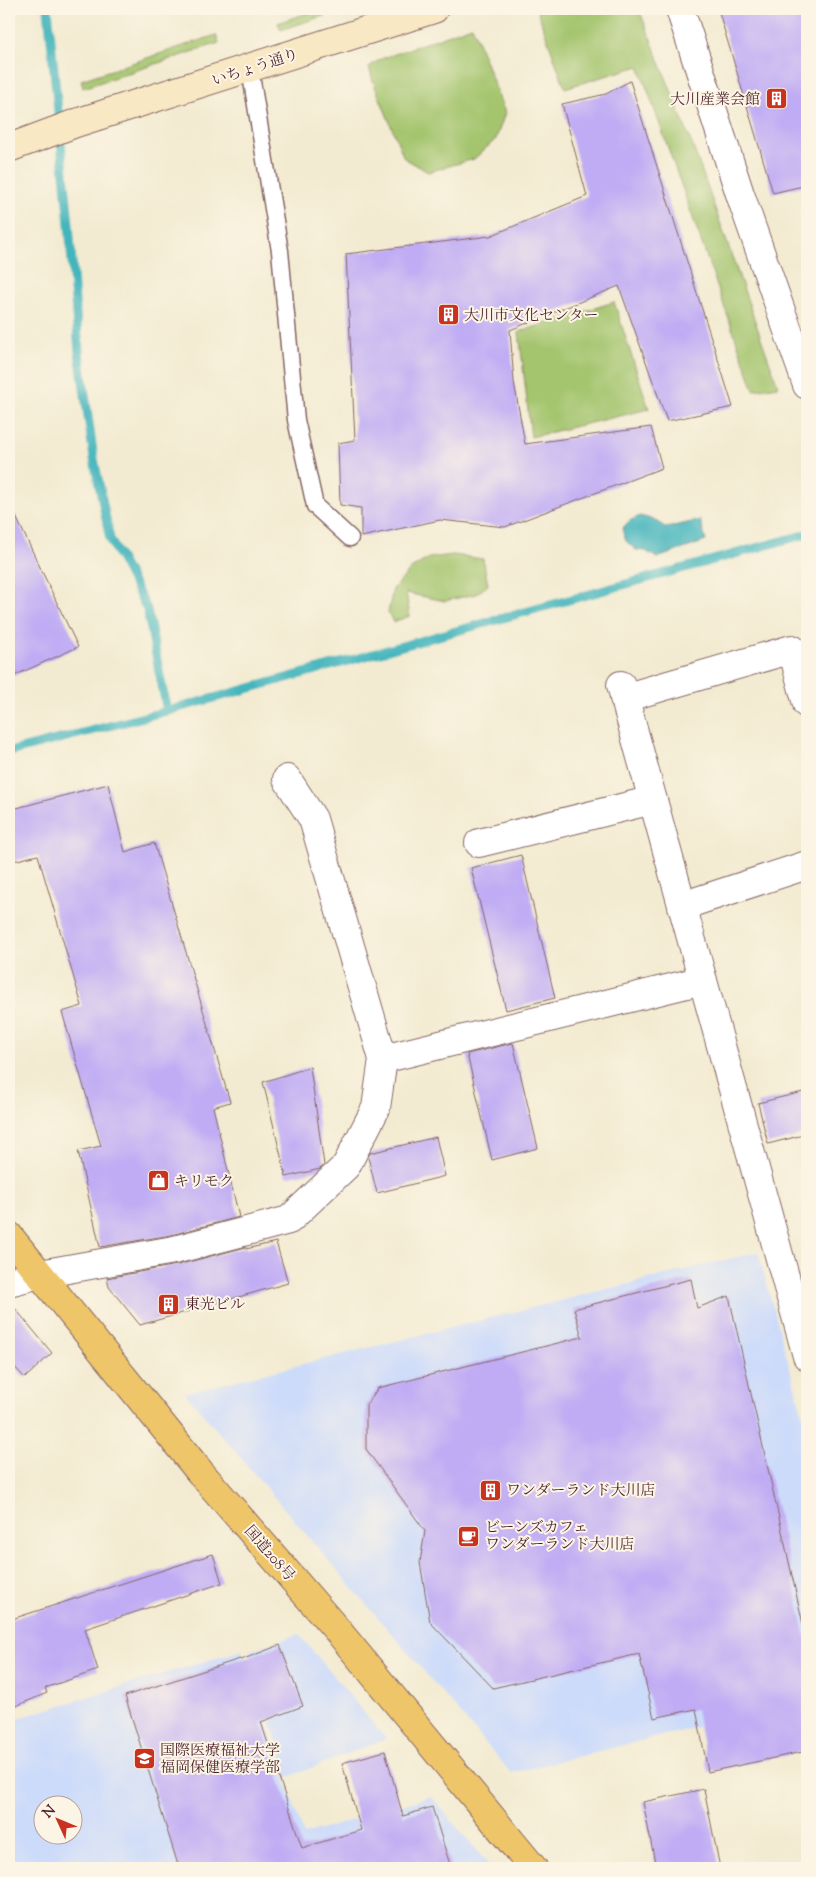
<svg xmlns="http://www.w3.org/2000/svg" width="816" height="1877" font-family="'Sorts Mill Goudy','Noto Serif JP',serif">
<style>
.built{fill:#cddbfa;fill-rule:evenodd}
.green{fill:#a4c56e;stroke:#77724c}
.water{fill:#45b5bd;stroke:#486a74}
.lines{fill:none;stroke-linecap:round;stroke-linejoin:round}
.stream{stroke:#45b5bd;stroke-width:9}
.building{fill:#c0acf4}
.lane-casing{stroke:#856665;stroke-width:19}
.street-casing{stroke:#856665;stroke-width:30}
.secondary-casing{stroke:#856665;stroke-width:30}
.highway-casing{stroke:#856665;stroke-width:30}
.lane{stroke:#fff;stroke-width:16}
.street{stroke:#fff;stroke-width:28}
.secondary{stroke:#f8e8c3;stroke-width:28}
.highway{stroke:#eec569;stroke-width:28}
.labels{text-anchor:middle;stroke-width:4;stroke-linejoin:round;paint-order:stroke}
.street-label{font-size:15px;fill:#4a1f2b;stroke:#fcf5e5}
.poi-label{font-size:15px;fill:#4a1f2b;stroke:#fcf5e5;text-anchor:start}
</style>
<rect width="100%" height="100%" fill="#fcf5e5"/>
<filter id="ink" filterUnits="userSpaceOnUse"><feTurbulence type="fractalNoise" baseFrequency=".02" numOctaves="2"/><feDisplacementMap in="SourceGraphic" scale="10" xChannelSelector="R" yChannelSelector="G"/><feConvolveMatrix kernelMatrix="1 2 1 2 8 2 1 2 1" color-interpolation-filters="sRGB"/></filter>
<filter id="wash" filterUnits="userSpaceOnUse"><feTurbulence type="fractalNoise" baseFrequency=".0096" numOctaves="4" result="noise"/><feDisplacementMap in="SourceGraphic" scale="20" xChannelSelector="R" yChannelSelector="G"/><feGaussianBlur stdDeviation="1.12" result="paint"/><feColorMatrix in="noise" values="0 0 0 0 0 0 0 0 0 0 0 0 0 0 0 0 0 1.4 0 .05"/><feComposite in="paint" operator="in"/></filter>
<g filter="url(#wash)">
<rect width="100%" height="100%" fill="#f3ebd1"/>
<path class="built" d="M 758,1252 L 807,1430 L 807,1700 L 511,1773 L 185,1393 Z
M 299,1634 L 386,1739 L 288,1777 L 249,1651 Z
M 242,1650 L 304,1835 L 431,1796 L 491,1868 L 9,1868 L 9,1721 ZM 42,1804 L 72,1804 L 72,1834 L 42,1834 Z"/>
<path class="green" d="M 319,9 L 344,9 L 281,30 L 278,23 Z
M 539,9 L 639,9 L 695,152 L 778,386 L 754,390 L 639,66 L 565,88 L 537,10 Z
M 472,26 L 505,113 L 496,139 L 474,159 L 428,172 L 404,158 L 373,81 L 369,67 L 381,59 Z
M 216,35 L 219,43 L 83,88 L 81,80 Z
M 614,302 L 649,409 L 531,437 L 519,332 Z
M 453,555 L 483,559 L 488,585 L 476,594 L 445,601 L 406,593 L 410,616 L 393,622 L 388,613 L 393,589 L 411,569 L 429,558 Z"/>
<path class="water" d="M 640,516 L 655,520 L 666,528 L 700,520 L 706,541 L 657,558 L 646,551 L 636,550 L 626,541 L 622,529 L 629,521 Z"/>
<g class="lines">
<path class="stream" d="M 48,9 L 69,224 L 79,352 L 94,459 L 110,539 L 147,609 L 167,711
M 9,752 L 167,711 L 807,534"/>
</g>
<g id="blocks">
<path class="building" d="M 718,9 L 807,9 L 807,185 L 773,193 Z
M 630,81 L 733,407 L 667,421 L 619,286 L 510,330 L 514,382 L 525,444 L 651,427 L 662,468 L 505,527 L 440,520 L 361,537 L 361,508 L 340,505 L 338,443 L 355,440 L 346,254 L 490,236 L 587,196 L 562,104 L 606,94 Z
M 9,502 L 78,647 L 9,678 Z
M 108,784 L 125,852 L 154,843 L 230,1102 L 213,1107 L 239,1217 L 171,1235 L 100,1247 L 78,1151 L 101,1146 L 62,1012 L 82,1006 L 38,855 L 9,862 L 9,810 Z
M 521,855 L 555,998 L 506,1010 L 471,868 Z
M 513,1043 L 538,1148 L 492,1160 L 467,1054 Z
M 310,1067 L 324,1165 L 320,1169 L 286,1177 L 263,1082 Z
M 807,1091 L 807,1134 L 768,1144 L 758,1103 Z
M 436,1137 L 445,1176 L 377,1193 L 368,1157 L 370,1153 Z
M 276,1242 L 288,1283 L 140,1325 L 109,1287 L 107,1278 L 177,1265 L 246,1247 L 246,1249 Z
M 691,1279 L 697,1308 L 729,1296 L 807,1642 L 807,1751 L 708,1772 L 696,1709 L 654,1718 L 639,1654 L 493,1688 L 430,1622 L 420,1562 L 425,1531 L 366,1449 L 366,1405 L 378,1388 L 582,1337 L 574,1309 Z
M 9,1301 L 52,1353 L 25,1378 L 9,1361 Z
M 213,1554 L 222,1583 L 85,1629 L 98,1670 L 45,1688 L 47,1693 L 9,1709 L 9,1620 Z
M 280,1645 L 303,1706 L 261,1722 L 302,1848 L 361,1830 L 342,1763 L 385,1751 L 403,1816 L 432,1807 L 451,1868 L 179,1868 L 125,1696 L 240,1659 L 241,1660 Z
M 704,1789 L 720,1868 L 656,1868 L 643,1802 Z"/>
</g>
</g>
<g filter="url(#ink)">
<use href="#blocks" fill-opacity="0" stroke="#856665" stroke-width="1"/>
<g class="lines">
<defs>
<path id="lane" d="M 250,69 L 280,251 L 296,420 L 315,506 L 350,538"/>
<path id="street" d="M 680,9 L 740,194 L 807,385
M 621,685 L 807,1356
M 624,698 L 792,649 L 807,704
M 287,779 L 313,819 L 383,1059
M 479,843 L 653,800
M 682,906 L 807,865
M 9,1282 L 40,1274 L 174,1250 L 289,1220 L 346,1166 L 376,1108 L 383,1059 L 703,980"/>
<path id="secondary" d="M 9,148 L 76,123 L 434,9"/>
<path id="highway" d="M 9,1236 L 200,1472 L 338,1631 L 533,1868"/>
</defs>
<use href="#lane" class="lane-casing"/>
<use href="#street" class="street-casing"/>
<use href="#secondary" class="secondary-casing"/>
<use href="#highway" class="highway-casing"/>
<use href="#lane" class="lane"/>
<use href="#street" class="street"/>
<use href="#secondary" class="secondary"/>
<use href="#highway" class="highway"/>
</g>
</g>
<defs>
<symbol id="building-square" viewBox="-11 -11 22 22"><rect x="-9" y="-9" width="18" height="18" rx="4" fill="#c8321e" stroke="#fcf5e5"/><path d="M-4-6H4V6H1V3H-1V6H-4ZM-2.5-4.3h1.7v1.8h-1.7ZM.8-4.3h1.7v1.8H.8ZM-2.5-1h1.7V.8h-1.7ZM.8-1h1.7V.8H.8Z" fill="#fff"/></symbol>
<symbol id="shop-square" viewBox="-11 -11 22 22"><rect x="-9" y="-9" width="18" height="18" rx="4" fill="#c8321e" stroke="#fcf5e5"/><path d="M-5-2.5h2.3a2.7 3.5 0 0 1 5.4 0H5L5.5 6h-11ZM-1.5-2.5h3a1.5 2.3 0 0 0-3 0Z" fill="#fff"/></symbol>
<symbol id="cafe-square" viewBox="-11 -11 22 22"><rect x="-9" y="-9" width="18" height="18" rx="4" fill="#c8321e" stroke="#fcf5e5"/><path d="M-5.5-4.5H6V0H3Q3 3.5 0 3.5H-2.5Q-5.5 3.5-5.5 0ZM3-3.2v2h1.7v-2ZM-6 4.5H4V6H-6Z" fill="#fff"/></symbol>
<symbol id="university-square" viewBox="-11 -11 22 22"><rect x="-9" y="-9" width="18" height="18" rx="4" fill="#c8321e" stroke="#fcf5e5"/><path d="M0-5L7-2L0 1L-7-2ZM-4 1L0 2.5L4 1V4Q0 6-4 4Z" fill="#fff"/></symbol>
</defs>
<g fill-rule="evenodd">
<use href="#building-square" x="764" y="86" width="25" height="25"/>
<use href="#building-square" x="436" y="302" width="25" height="25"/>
<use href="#shop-square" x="146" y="1168" width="25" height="25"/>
<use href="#building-square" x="156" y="1292" width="25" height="25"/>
<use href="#building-square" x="478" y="1478" width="25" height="25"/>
<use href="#cafe-square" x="456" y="1524" width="25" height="25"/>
<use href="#university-square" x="132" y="1746" width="25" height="25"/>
</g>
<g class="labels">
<g class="street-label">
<text transform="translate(255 67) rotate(-18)" y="5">いちょう通り</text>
<text transform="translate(270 1553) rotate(49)" y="5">国道208号</text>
</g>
<g class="poi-label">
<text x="760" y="104" text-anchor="end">大川産業会館</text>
<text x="464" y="320">大川市文化センター</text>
<text x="174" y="1186">キリモク</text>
<text x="185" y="1309">東光ビル</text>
<text x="506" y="1495">ワンダーランド大川店</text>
<text x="485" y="1532">ビーンズカフェ<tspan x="485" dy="17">ワンダーランド大川店</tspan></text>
<text x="160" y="1755">国際医療福祉大学<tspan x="160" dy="17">福岡保健医療学部</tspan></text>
</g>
</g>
<rect width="816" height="1877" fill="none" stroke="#fcf5e5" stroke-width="30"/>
<g transform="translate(58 1820) rotate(314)"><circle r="24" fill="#fcf5e5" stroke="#b59f9b"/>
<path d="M0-4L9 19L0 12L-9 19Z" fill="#c8321e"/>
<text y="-8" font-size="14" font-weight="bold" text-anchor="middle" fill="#4a1f2b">N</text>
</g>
</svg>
